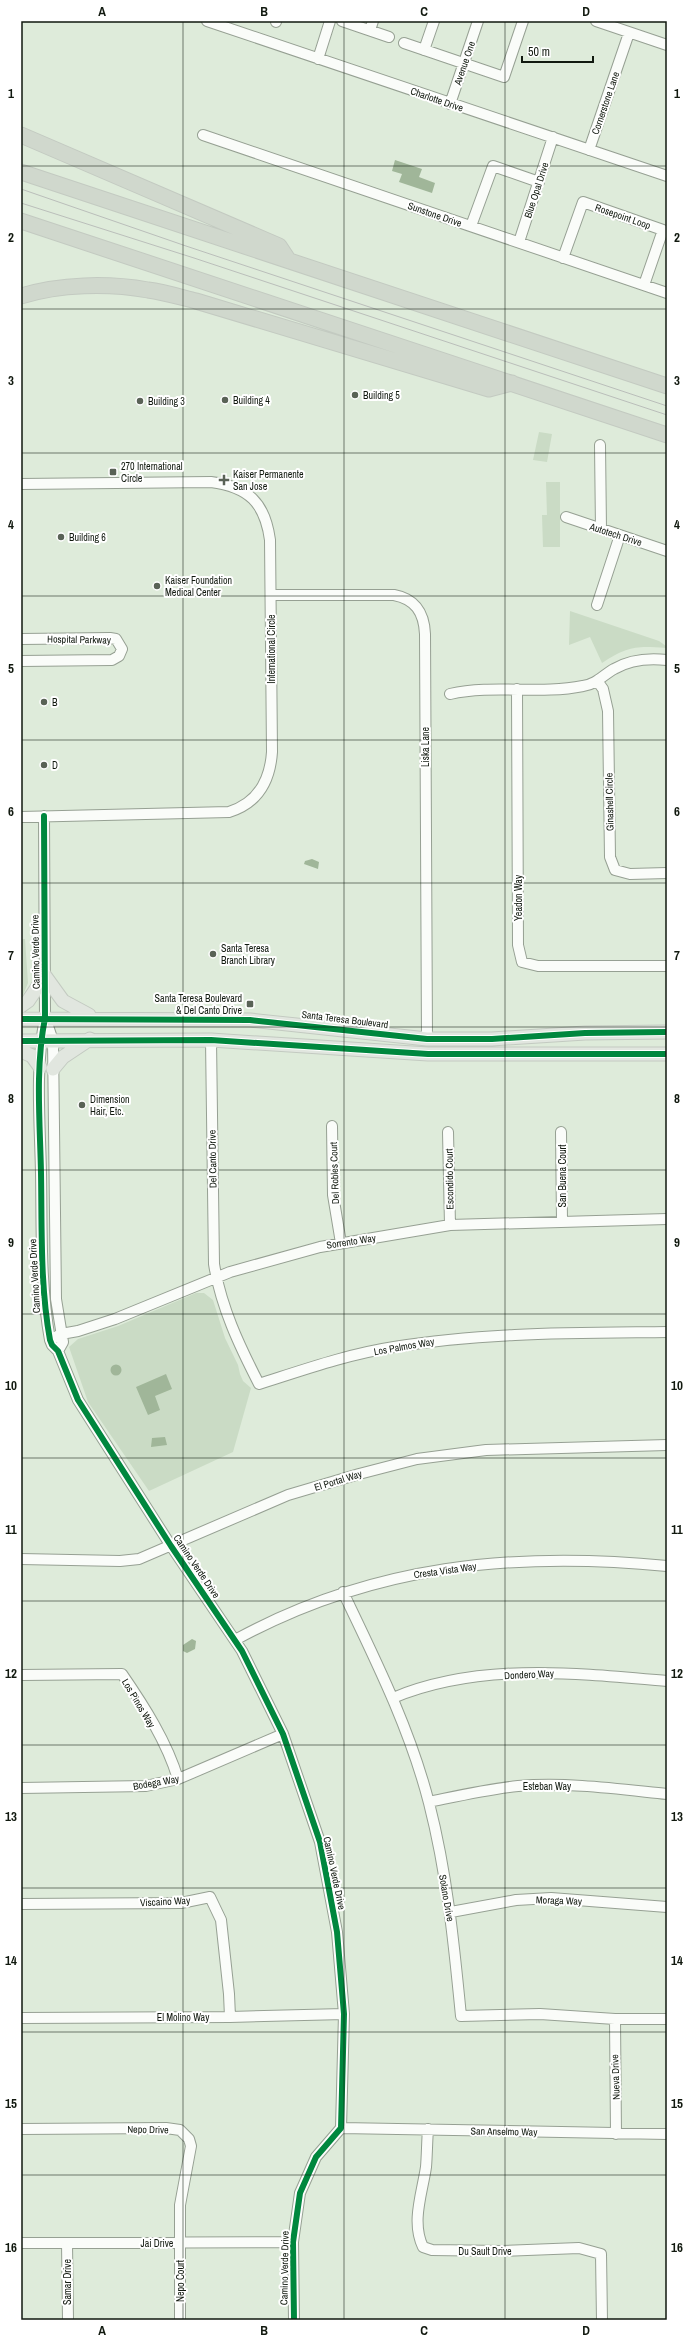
<svg xmlns="http://www.w3.org/2000/svg" width="688" height="2341" font-family="'Archivo Narrow',sans-serif">
<style>
.green{fill:#cadbc5}
.water{fill:#a0b699}
.lines{fill:none;stroke-linecap:round;stroke-linejoin:round}
.minor-casing{stroke:#96a093;stroke-width:12}
.major-casing{stroke:#c3cac1;stroke-width:15}
.highway-casing{stroke:#c3cac1;stroke-width:17}
.minor{stroke:#fafcf9;stroke-width:10}
.major{stroke:#e1e6df;stroke-width:13}
.highway{stroke:#d0d8cd;stroke-width:15}
.tram{stroke:#babeba;stroke-width:1}
.cycleway-casing{stroke:#fff;stroke-width:8}
.cycleway{stroke:#00873e;stroke-width:6}
.grid{fill:none;stroke:#11190f;stroke-width:1;stroke-opacity:0.55}
.poi-dot{fill:#596256;stroke:#fff;stroke-width:1.5}
.labels{text-anchor:middle;stroke-width:4;stroke-linejoin:round;paint-order:stroke}
.street-label{font-size:10px;fill:#11190f;stroke:#fff}
.poi-label{font-size:10px;fill:#11190f;stroke:#fff;text-anchor:start}
.neatline{fill:none;stroke:#11190f;stroke-width:1.5}
.grid-label{font-size:13px;text-anchor:middle;font-weight:bold;fill:#11190f}
</style>
<rect width="100%" height="100%" fill="#deebda"/>
<path class="green" d="M 539,432 L 552,434 L 547,462 L 533,460 Z
M 546,482 L 560,482 L 560,547 L 543,547 L 542,515 L 547,515 Z
M 570,611 L 659,641 L 666,646 L 666,648 C 635,646 629,646 602,663 L 590,637 L 569,645 Z
M 21,939 L 25,939 L 28,983 L 23,995 L 21,996 Z
M 196,1293 L 204,1293 L 213,1300 L 225,1338 L 238,1365 L 240,1374 L 243,1381 L 251,1388 L 233,1452 L 149,1491 L 88,1402 L 69,1347 L 78,1339 L 118,1326 Z"/>
<path class="water" d="M 395,160 L 422,169 L 419,177 L 435,183 L 432,193 L 399,182 L 402,174 L 392,171 Z
M 312,859 L 319,862 L 318,869 L 304,864 L 305,861 Z
M110.5 1370a5.5 5.5 0 1 1 11 0a5.5 5.5 0 1 1-11 0Z
M 166,1374 L 172,1389 L 155,1396 L 160,1410 L 148,1415 L 136,1387 Z
M 165,1437 L 167,1445 L 151,1447 L 152,1438 Z
M 192,1639 L 196,1641 L 195,1649 L 187,1653 L 183,1651 L 183,1645 Z"/>
<g class="lines">
<defs>
<path id="minor" d="M 207,21 L 667,176
M 342,21 L 389,37
M 596,21 L 667,45
M 276,22 L 276,21
M 370,30 L 373,21
M 404,43 L 504,77 L 523,21
M 424,50 L 434,21
M 318,59 L 330,21
M 450,104 L 478,21
M 203,135 L 667,293
M 589,150 L 629,33
M 471,226 L 493,166 L 539,182
M 519,242 L 553,137
M 563,258 L 583,202 L 663,230 L 644,285
M 600,445 L 601,529
M 21,484 L 211,482 C 249,487 265,503 270,540 L 272,752 C 270,781 258,803 229,812 L 21,817
M 566,517 L 667,551
M 271,595 L 394,595 C 415,599 424,612 425,634 L 427,1039
M 597,605 L 620,535
M 21,639 L 110,638 L 116,639 L 122,649 L 119,656 L 112,660 L 21,661
M 598,682 L 603,689 L 608,711 L 610,857 L 615,870 L 630,874 L 667,873
M 517,689 L 518,945 L 522,962 L 538,966 L 667,966
M 450,694 C 494,684 539,695 583,686 C 597,684 603,675 614,669 C 631,659 649,658 667,660
M 44,816 L 45,1018 C 35,1069 40,1122 41,1173 C 42,1229 40,1285 50,1340 L 52,1345 L 58,1351 L 78,1400 L 171,1546 L 242,1651 L 283,1734 L 320,1842 L 337,1932 L 344,2014 L 341,2128 L 316,2157 L 300,2193 L 293,2242 L 294,2320
M 46,1020 L 53,1041 L 56,1299 L 63,1342 L 58,1351
M 211,1040 L 214,1264 C 221,1307 239,1345 259,1384 C 303,1370 348,1354 394,1347 C 484,1332 576,1333 667,1332
M 332,1126 L 333,1195 L 341,1243
M 448,1132 L 450,1225
M 561,1132 L 562,1221
M 50,1340 L 61,1334 L 78,1331 L 115,1319 L 230,1272 L 320,1247 L 450,1225 L 667,1219
M 21,1559 L 120,1561 L 139,1559 L 288,1495 L 359,1474 L 417,1459 L 486,1450 L 667,1445
M 343,1592 C 376,1661 410,1729 429,1803 C 447,1873 454,1944 461,2016 L 540,2014 L 615,2019 L 667,2019
M 235,1640 C 372,1565 514,1551 667,1566
M 21,1675 L 122,1674 C 144,1706 167,1742 178,1779
M 393,1698 C 478,1662 578,1673 667,1681
M 21,1788 L 146,1786 L 178,1779 L 283,1734
M 429,1802 C 458,1796 488,1789 518,1786 C 568,1782 618,1789 667,1794
M 21,1904 L 181,1903 L 210,1897 L 221,1920 L 229,1994 L 230,2017
M 451,1912 L 516,1900 L 551,1898 L 667,1907
M 21,2018 L 230,2017 L 344,2014
M 615,2019 L 616,2134
M 341,2128 L 667,2134
M 21,2129 L 166,2128 L 180,2130 L 189,2139 L 191,2146 L 180,2205 L 180,2320
M 428,2129 C 427,2142 427,2155 426,2167 C 422,2194 411,2222 423,2247 L 432,2250 L 502,2251 L 579,2248 L 601,2254 L 602,2320
M 21,2243 L 293,2242
M 67,2243 L 68,2320"/>
<path id="major" d="M 21,1006 L 28,1001 L 45,976 L 63,1001 L 89,1015
M 21,1019 L 250,1020 L 427,1039 L 492,1039 L 585,1033 L 667,1032
M 21,1041 L 211,1040 L 428,1054 L 667,1054
M 21,1051 L 32,1056 L 40,1067
M 53,1069 L 63,1057 L 90,1039"/>
<path id="highway" d="M 21,135 L 279,246 L 289,261
M 21,172 L 667,386
M 21,221 L 667,435
M 21,296 C 60,284 108,283 148,290 C 164,292 180,297 196,301 L 489,389 L 512,383"/>
</defs>
<use href="#minor" class="minor-casing"/>
<use href="#major" class="major-casing"/>
<use href="#highway" class="highway-casing"/>
<use href="#minor" class="minor"/>
<use href="#major" class="major"/>
<use href="#highway" class="highway"/>
<path class="tram" d="M 21,189 L 186,246 L 667,406
M 21,203 L 194,258 L 667,415"/>
<defs>
<path id="cycleway" d="M 44,816 L 45,1018 C 35,1069 40,1122 41,1173 C 42,1229 40,1285 50,1340 L 52,1345 L 58,1351 L 78,1400 L 171,1546 L 242,1651 L 283,1734 L 320,1842 L 337,1932 L 344,2014 L 341,2128 L 316,2157 L 300,2193 L 293,2242 L 294,2320
M 21,1019 L 250,1020 L 427,1039 L 492,1039 L 585,1033 L 667,1032
M 21,1041 L 211,1040 L 428,1054 L 667,1054"/>
</defs>
<use href="#cycleway" class="cycleway-casing"/>
<use href="#cycleway" class="cycleway"/>
</g>
<path class="grid" d="M 183,21 L 183,2320M 344,21 L 344,2320M 505,21 L 505,2320M 21,166 L 667,166M 21,309 L 667,309M 21,453 L 667,453M 21,596 L 667,596M 21,740 L 667,740M 21,883 L 667,883M 21,1027 L 667,1027M 21,1170 L 667,1170M 21,1314 L 667,1314M 21,1458 L 667,1458M 21,1601 L 667,1601M 21,1745 L 667,1745M 21,1888 L 667,1888M 21,2032 L 667,2032M 21,2175 L 667,2175"/>
<g class="poi-dot">
<circle cx="355" cy="395" r="4"/>
<circle cx="225" cy="400" r="4"/>
<circle cx="140" cy="401" r="4"/>
<rect x="109" y="468" width="8" height="8" rx="2"/>
<path d="M222 474h4v4h4v4h-4v4h-4v-4h-4v-4h4z"/>
<circle cx="61" cy="537" r="4"/>
<circle cx="157" cy="586" r="4"/>
<circle cx="44" cy="702" r="4"/>
<circle cx="44" cy="765" r="4"/>
<circle cx="213" cy="954" r="4"/>
<rect x="246" y="1000" width="8" height="8" rx="2"/>
<circle cx="82" cy="1105" r="4"/>
</g>
<g class="labels">
<g class="street-label">
<text transform="translate(464 63) rotate(-71)" y="4">Avenue One</text>
<text transform="translate(437 99) rotate(19)" y="4">Charlotte Drive</text>
<text transform="translate(605 103) rotate(-71)" y="4">Cornerstone Lane</text>
<text transform="translate(536 190) rotate(-72)" y="4">Blue Opal Drive</text>
<text transform="translate(435 214) rotate(19)" y="4">Sunstone Drive</text>
<text transform="translate(623 216) rotate(19)" y="4">Rosepoint Loop</text>
<text transform="translate(616 534) rotate(18)" y="4">Autotech Drive</text>
<text transform="translate(79 639) rotate(1)" y="4">Hospital Parkway</text>
<text transform="translate(271 649) rotate(-90)" y="4">International Circle</text>
<text transform="translate(425 747) rotate(-90)" y="4">Liska Lane</text>
<text transform="translate(609 802) rotate(-91)" y="4">Ginashell Circle</text>
<text transform="translate(518 898) rotate(-90)" y="4">Yeadon Way</text>
<text transform="translate(35 952) rotate(-91)" y="4">Camino Verde Drive</text>
<text transform="translate(345 1019) rotate(7)" y="4">Santa Teresa Boulevard</text>
<text transform="translate(212 1159) rotate(-91)" y="4">Del Canto Drive</text>
<text transform="translate(334 1173) rotate(-92)" y="4">Del Robles Court</text>
<text transform="translate(562 1176) rotate(-90)" y="4">San Buena Court</text>
<text transform="translate(449 1179) rotate(-91)" y="4">Escondido Court</text>
<text transform="translate(351 1241) rotate(-9)" y="4">Sorrento Way</text>
<text transform="translate(34 1276) rotate(-93)" y="4">Camino Verde Drive</text>
<text transform="translate(404 1346) rotate(-10)" y="4">Los Palmos Way</text>
<text transform="translate(338 1480) rotate(-17)" y="4">El Portal Way</text>
<text transform="translate(197 1566) rotate(56)" y="4">Camino Verde Drive</text>
<text transform="translate(445 1570) rotate(-8)" y="4">Cresta Vista Way</text>
<text transform="translate(529 1674) rotate(-3)" y="4">Dondero Way</text>
<text transform="translate(139 1703) rotate(59)" y="4">Los Pinos Way</text>
<text transform="translate(156 1782) rotate(-10)" y="4">Bodega Way</text>
<text x="547" y="1790">Esteban Way</text>
<text transform="translate(335 1873) rotate(78)" y="4">Camino Verde Drive</text>
<text transform="translate(447 1898) rotate(80)" y="4">Solano Drive</text>
<text transform="translate(559 1900) rotate(2)" y="4">Moraga Way</text>
<text transform="translate(165 1901) rotate(-3)" y="4">Viscaino Way</text>
<text x="183" y="2021">El Molino Way</text>
<text transform="translate(615 2077) rotate(-92)" y="4">Nueva Drive</text>
<text transform="translate(148 2129) rotate(1)" y="4">Nepo Drive</text>
<text transform="translate(504 2131) rotate(1)" y="4">San Anselmo Way</text>
<text x="157" y="2247">Jai Drive</text>
<text x="485" y="2255">Du Sault Drive</text>
<text transform="translate(284 2268) rotate(-89)" y="4">Camino Verde Drive</text>
<text transform="translate(180 2281) rotate(-90)" y="4">Nepo Court</text>
<text transform="translate(67 2282) rotate(-90)" y="4">Samar Drive</text>
</g>
<g class="poi-label">
<text x="363" y="399">Building 5</text>
<text x="233" y="404">Building 4</text>
<text x="148" y="405">Building 3</text>
<text x="121" y="470">270 International<tspan x="121" dy="12">Circle</tspan></text>
<text x="233" y="478">Kaiser Permanente<tspan x="233" dy="12">San Jose</tspan></text>
<text x="69" y="541">Building 6</text>
<text x="165" y="584">Kaiser Foundation<tspan x="165" dy="12">Medical Center</tspan></text>
<text x="52" y="706">B</text>
<text x="52" y="769">D</text>
<text x="221" y="952">Santa Teresa<tspan x="221" dy="12">Branch Library</tspan></text>
<text x="242" y="1002" text-anchor="end">Santa Teresa Boulevard<tspan x="242" dy="12">&amp; Del Canto Drive</tspan></text>
<text x="90" y="1103">Dimension<tspan x="90" dy="12">Hair, Etc.</tspan></text>
</g>
</g>
<rect width="688" height="2341" fill="none" stroke="#ffffff" stroke-width="44"/>
<path d="M522 56v6h71v-6" fill="none" stroke="#11190f" stroke-width="2"/>
<text x="528" y="56" font-size="12" fill="#11190f" stroke="#ffffff" stroke-width="3" paint-order="stroke">50 m</text>
<rect x="22" y="22" width="644" height="2297" class="neatline"/>
<g class="grid-label">
<text x="102" y="16">A</text>
<text x="264" y="16">B</text>
<text x="424" y="16">C</text>
<text x="586" y="16">D</text>
<text x="11" y="98">1</text>
<text x="677" y="98">1</text>
<text x="11" y="242">2</text>
<text x="677" y="242">2</text>
<text x="11" y="385">3</text>
<text x="677" y="385">3</text>
<text x="11" y="529">4</text>
<text x="677" y="529">4</text>
<text x="11" y="673">5</text>
<text x="677" y="673">5</text>
<text x="11" y="816">6</text>
<text x="677" y="816">6</text>
<text x="11" y="960">7</text>
<text x="677" y="960">7</text>
<text x="11" y="1103">8</text>
<text x="677" y="1103">8</text>
<text x="11" y="1247">9</text>
<text x="677" y="1247">9</text>
<text x="11" y="1390">10</text>
<text x="677" y="1390">10</text>
<text x="11" y="1534">11</text>
<text x="677" y="1534">11</text>
<text x="11" y="1678">12</text>
<text x="677" y="1678">12</text>
<text x="11" y="1821">13</text>
<text x="677" y="1821">13</text>
<text x="11" y="1965">14</text>
<text x="677" y="1965">14</text>
<text x="11" y="2108">15</text>
<text x="677" y="2108">15</text>
<text x="11" y="2252">16</text>
<text x="677" y="2252">16</text>
<text x="102" y="2335">A</text>
<text x="264" y="2335">B</text>
<text x="424" y="2335">C</text>
<text x="586" y="2335">D</text>
</g>
</svg>
